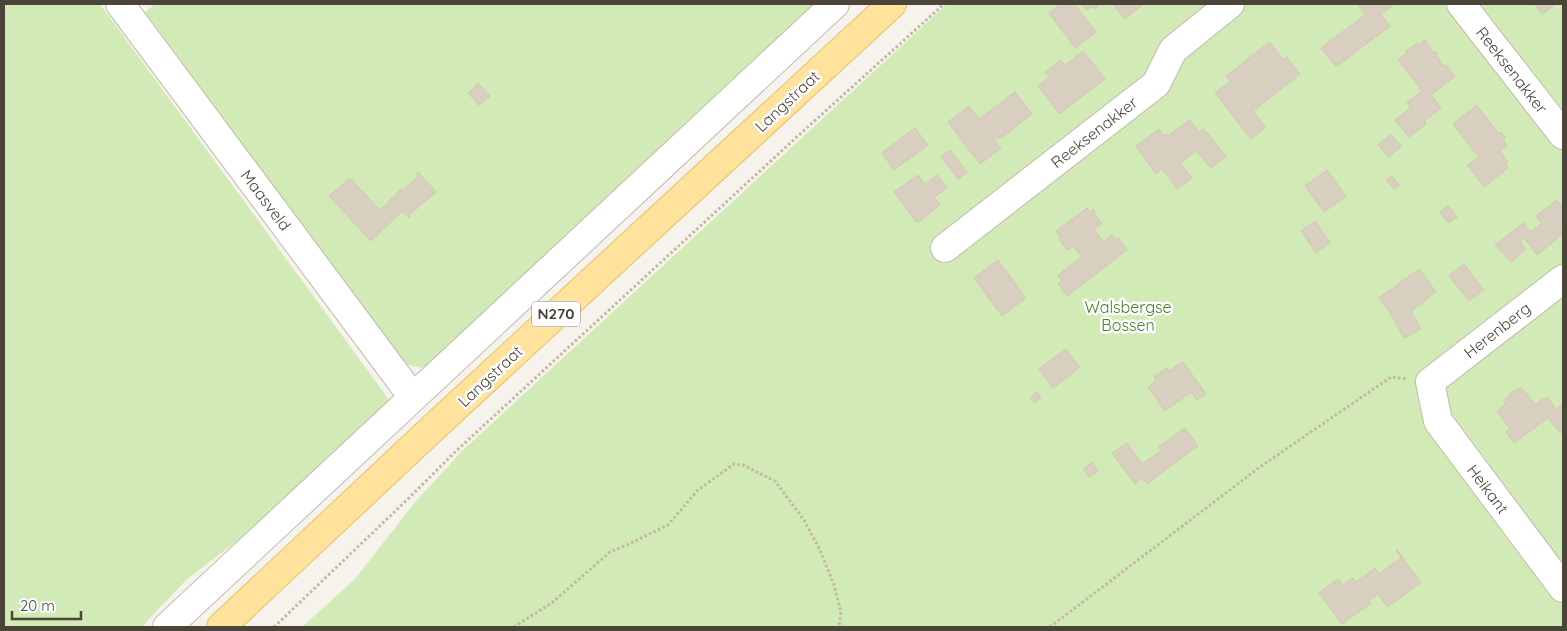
<svg xmlns="http://www.w3.org/2000/svg" width="1567" height="631" font-family="Quicksand,sans-serif">
<style>
.green{fill:#d2eab5}
.building{fill:#d8cfc1;stroke:#d3c7b4}
.lines{fill:none;stroke-linecap:round;stroke-linejoin:round}
.minor-casing{stroke:#c2bbae;stroke-width:30}
.major-casing{stroke:#e6c16a;stroke-width:30}
.path{stroke:#c4b79f;stroke-width:3;stroke-dasharray:2.5 2.5;stroke-linecap:butt}
.minor{stroke:#fff;stroke-width:28}
.major{stroke:#ffe39c;stroke-width:28}
.labels{text-anchor:middle;stroke-width:5;stroke-linejoin:round;paint-order:stroke}
.shield{fill:#fff;stroke:#817c74;stroke-width:1}
.shield-label{font-size:15px;font-weight:bold;fill:#4b4439}
.street-label{font-size:16px;fill:#4b4439;stroke:#fff}
.park-label{font-size:16px;fill:#4a7f2a;stroke:#fff}
</style>
<rect width="100%" height="100%" fill="#f6f3ec"/>
<path class="green" d="M 4,4 L 100,4 L 390,401 L 241,538 L 186,580 L 151,617 L 142,627 L 4,627 Z
M 155,4 L 818,4 L 429,369 L 408,365 L 393,349 L 145,12 Z
M 947,4 L 1563,4 L 1563,627 L 302,627 L 355,579 L 416,501 L 463,450 Z"/>
<path class="building" d="M 1061,4 L 1074,4 L 1096,32 L 1075,48 L 1049,13 Z
M 1082,4 L 1101,4 L 1094,9 L 1092,6 L 1087,10 Z
M 1113,4 L 1144,4 L 1124,19 Z
M 1357,4 L 1394,4 L 1381,14 L 1390,26 L 1336,67 L 1321,48 L 1365,15 Z
M 1534,4 L 1556,4 L 1542,14 Z
M 1425,40 L 1434,53 L 1436,52 L 1438,54 L 1436,55 L 1444,66 L 1446,65 L 1455,76 L 1431,95 L 1441,108 L 1424,121 L 1426,124 L 1409,137 L 1395,120 L 1411,107 L 1407,102 L 1422,91 L 1398,60 L 1407,53 L 1406,51 L 1417,43 L 1418,45 Z
M 1270,42 L 1284,60 L 1287,57 L 1300,74 L 1253,111 L 1266,127 L 1251,139 L 1215,93 L 1230,81 L 1226,76 Z
M 1083,51 L 1105,79 L 1059,114 L 1038,86 L 1050,77 L 1045,72 L 1061,60 L 1065,65 Z
M 478,83 L 490,96 L 479,105 L 468,93 Z
M 1015,92 L 1032,114 L 1000,139 L 998,137 L 994,140 L 1001,148 L 980,164 L 948,122 L 969,106 L 979,119 Z
M 1477,105 L 1499,134 L 1501,132 L 1506,138 L 1503,140 L 1507,145 L 1500,151 L 1508,162 L 1505,164 L 1508,168 L 1484,187 L 1467,165 L 1479,157 L 1453,124 Z
M 1190,120 L 1199,132 L 1204,129 L 1226,157 L 1211,168 L 1196,151 L 1180,163 L 1192,178 L 1177,189 L 1162,169 L 1156,174 L 1136,146 L 1159,129 L 1164,136 L 1166,134 L 1168,136 Z
M 915,128 L 928,145 L 894,170 L 882,153 Z
M 1391,134 L 1401,146 L 1389,157 L 1378,145 Z
M 950,150 L 967,172 L 958,179 L 941,157 Z
M 1327,170 L 1346,196 L 1324,212 L 1305,186 Z
M 418,172 L 436,192 L 409,215 L 410,217 L 409,218 L 402,211 L 371,241 L 329,196 L 350,178 L 380,210 L 401,189 L 402,191 L 418,176 L 416,174 Z
M 918,175 L 925,184 L 937,175 L 947,188 L 934,197 L 940,205 L 917,223 L 894,192 Z
M 1392,176 L 1399,185 L 1394,189 L 1386,180 Z
M 1557,200 L 1563,207 L 1563,224 L 1560,227 L 1563,231 L 1563,234 L 1537,255 L 1524,238 L 1520,242 L 1526,249 L 1511,262 L 1495,245 L 1524,223 L 1530,232 L 1542,223 L 1536,216 Z
M 1448,205 L 1457,217 L 1448,223 L 1440,212 Z
M 1087,208 L 1090,212 L 1093,209 L 1095,212 L 1094,213 L 1102,223 L 1094,229 L 1104,242 L 1112,235 L 1116,241 L 1118,238 L 1127,250 L 1067,296 L 1058,284 L 1062,281 L 1058,275 L 1082,257 L 1073,246 L 1067,250 L 1059,239 L 1061,238 L 1056,231 Z
M 1315,221 L 1330,243 L 1316,253 L 1301,231 Z
M 998,260 L 1026,298 L 1002,316 L 974,278 Z
M 1464,264 L 1484,290 L 1469,301 L 1449,276 Z
M 1419,269 L 1436,292 L 1411,311 L 1421,329 L 1404,338 L 1391,314 L 1379,298 Z
M 1066,349 L 1080,367 L 1053,388 L 1039,369 Z
M 1183,362 L 1206,394 L 1197,400 L 1191,392 L 1165,411 L 1148,387 L 1156,381 L 1154,377 L 1167,368 L 1169,371 Z
M 1522,388 L 1535,405 L 1542,399 L 1548,398 L 1556,409 L 1563,404 L 1563,431 L 1560,433 L 1548,418 L 1514,443 L 1506,432 L 1510,429 L 1497,411 L 1505,404 L 1504,403 L 1506,401 L 1506,398 L 1512,392 Z
M 1037,392 L 1041,398 L 1035,403 L 1030,398 Z
M 1185,428 L 1198,446 L 1147,484 L 1142,478 L 1135,484 L 1112,453 L 1127,443 L 1142,464 L 1161,451 L 1159,447 Z
M 1092,462 L 1098,471 L 1089,477 L 1083,469 Z
M 1397,550 L 1421,583 L 1387,607 L 1378,594 L 1369,600 L 1371,603 L 1342,624 L 1319,593 L 1338,579 L 1343,585 L 1353,578 L 1356,582 L 1375,568 L 1379,574 L 1401,558 L 1396,551 Z"/>
<g class="lines">
<defs>
<path id="minor" d="M 120,4 L 412,396
M 1461,4 L 1563,135
M 945,248 L 1156,84 L 1173,50 L 1230,4
M 1563,279 L 1430,382 L 1438,421 L 1563,588
M 167,627 C 388,418 613,213 835,4"/>
<path id="major" d="M 221,627 L 434,427 L 892,4"/>
</defs>
<use href="#minor" class="minor-casing"/>
<use href="#major" class="major-casing"/>
<path class="path" d="M 274,627 L 410,497 L 455,452 L 799,135 L 944,4
M 514,627 L 553,602 L 610,552 L 627,545 L 668,525 L 698,490 L 734,464 L 743,465 L 775,481 L 804,520 L 820,550 L 834,585 L 841,612 L 839,627
M 1050,627 L 1260,467 L 1391,377 L 1407,379"/>
<use href="#minor" class="minor"/>
<use href="#major" class="major"/>
</g>
<g class="labels">
<rect class="shield" x="532" y="301.5" width="48" height="25" rx="4"/>
<g class="shield-label">
<text x="556" y="319">N270</text>
</g>
<g class="street-label">
<text transform="translate(1512 70) rotate(52)" y="6">Reeksenakker</text>
<text transform="translate(787 101) rotate(-43)" y="6">Langstraat</text>
<text transform="translate(1094 132) rotate(-38)" y="6">Reeksenakker</text>
<text transform="translate(266 200) rotate(53)" y="6">Maasveld</text>
<text transform="translate(1497 330) rotate(-38)" y="6">Herenberg</text>
<text transform="translate(490 376) rotate(-43)" y="6">Langstraat</text>
<text transform="translate(1488 489) rotate(53)" y="6">Heikant</text>
</g>
<g class="park-label">
<text x="1128" y="313">Walsbergse<tspan x="1128" dy="18">Bossen</tspan></text>
</g>
</g>
<rect width="1567" height="631" fill="none" stroke="#4b4439" stroke-width="10"/>
<path d="M12 611v8h69v-8" fill="none" stroke="#4b4439" stroke-width="2.5"/>
<text x="20" y="611" font-size="15" fill="#4b4439" stroke="#ffffff" stroke-width="4" paint-order="stroke">20 m</text>
</svg>
